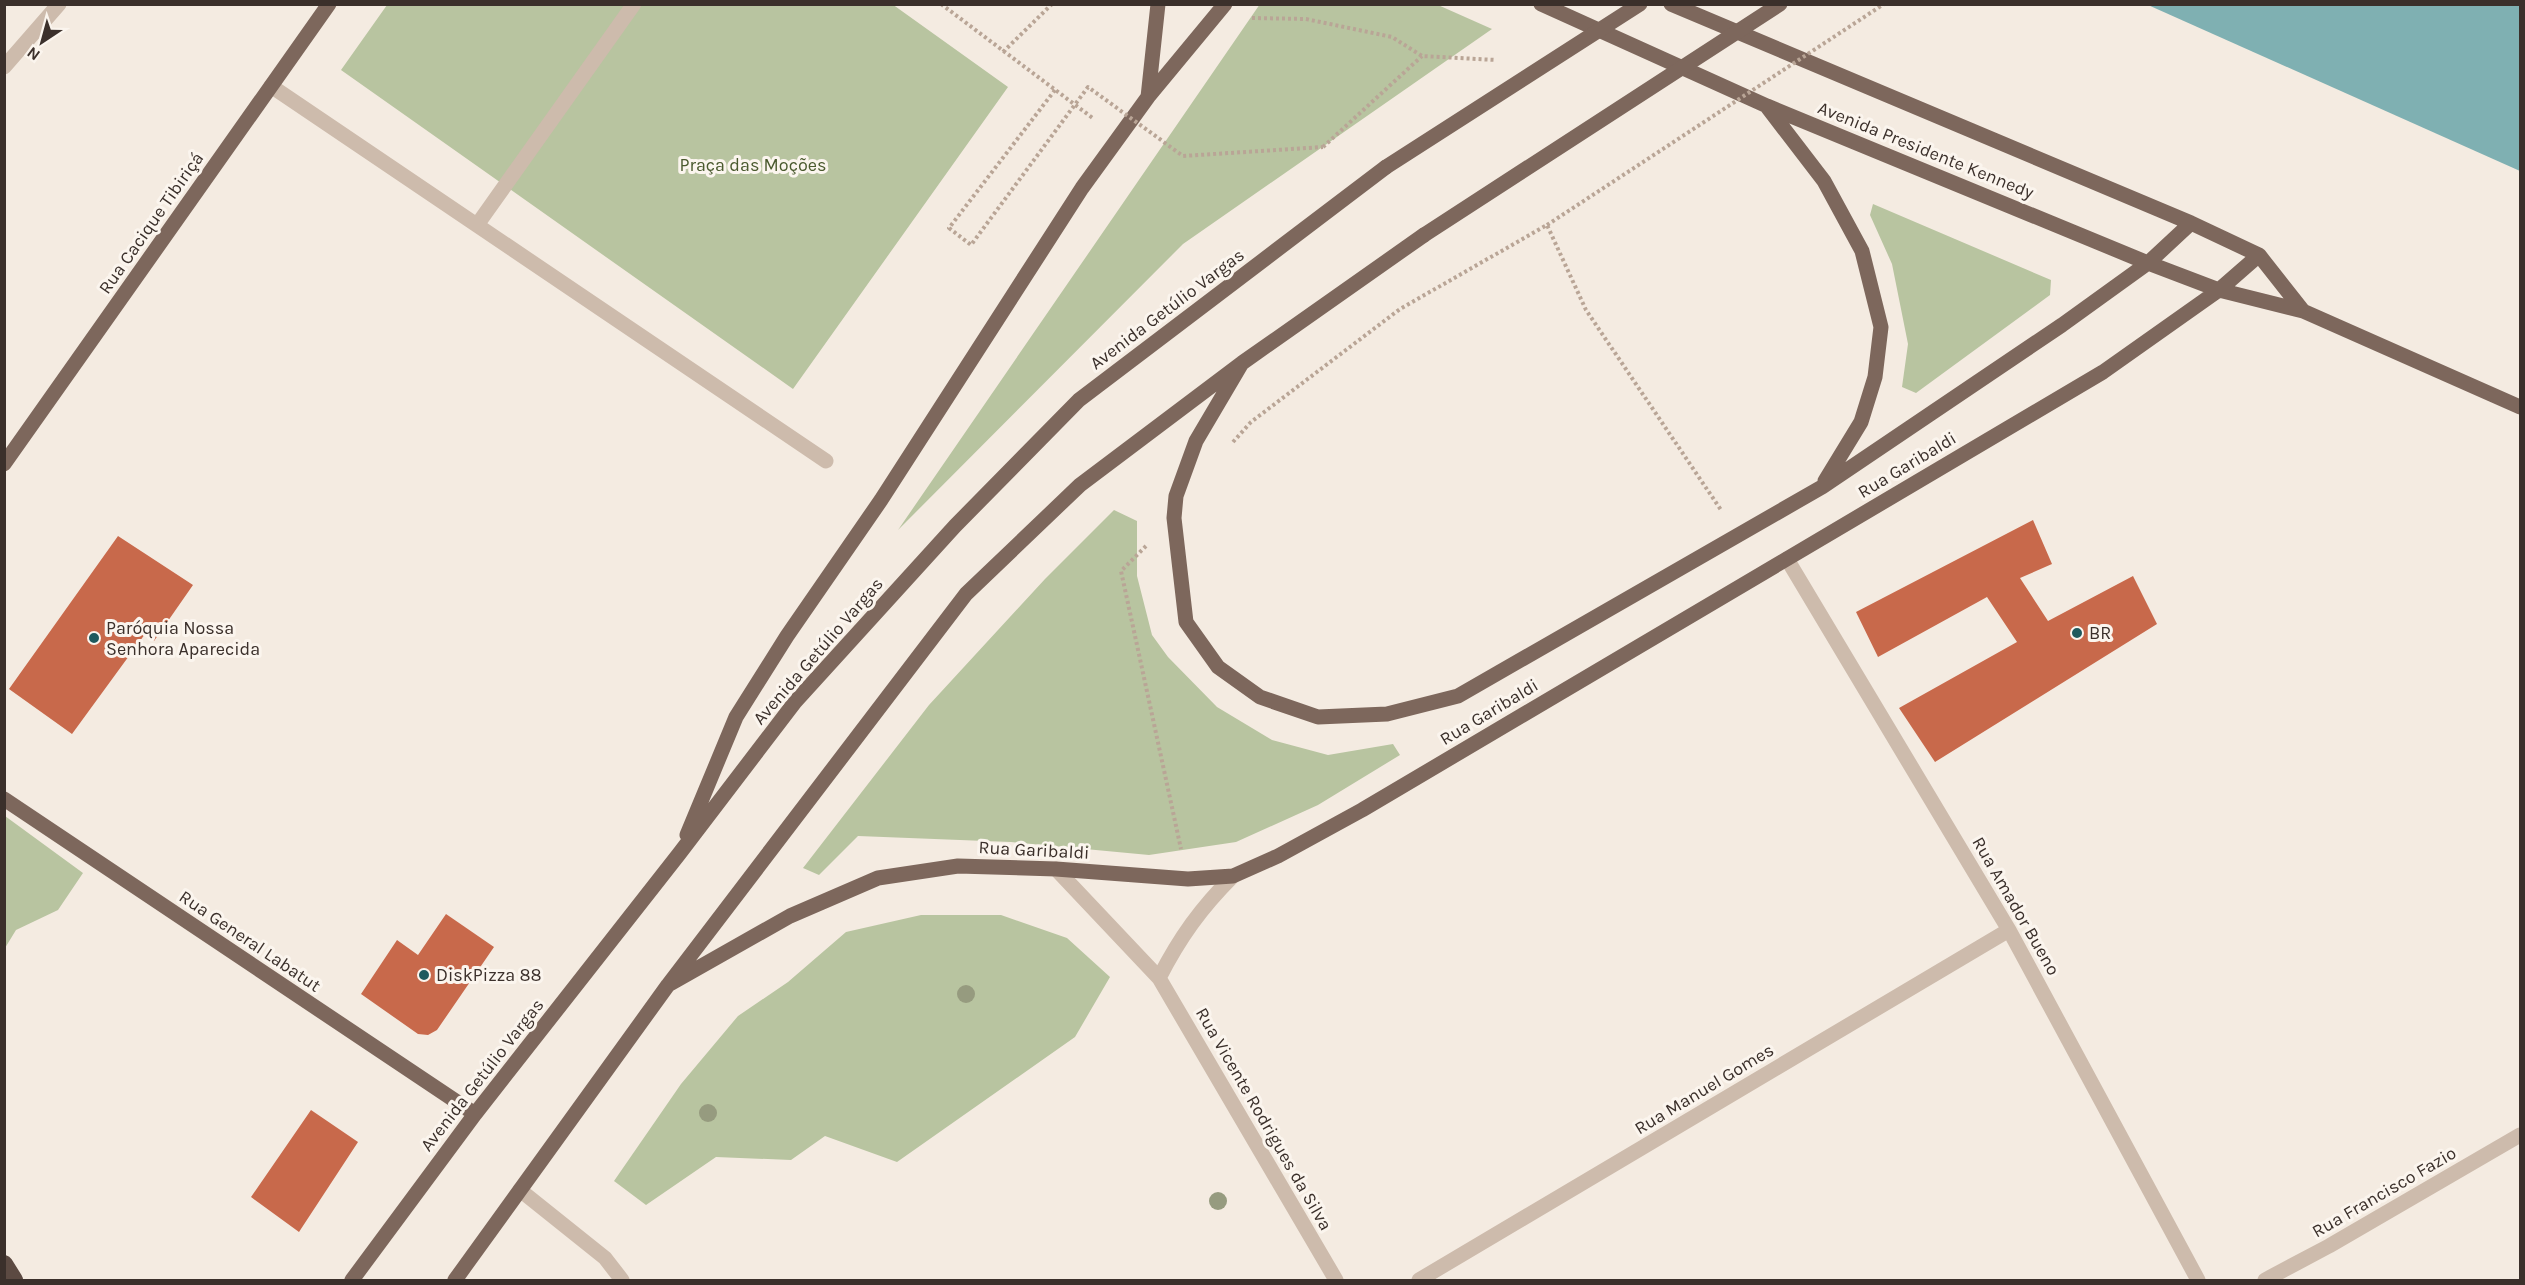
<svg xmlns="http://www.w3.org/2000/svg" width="2525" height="1285" font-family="Karla,sans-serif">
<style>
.green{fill:#b8c4a0}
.water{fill:#7fb0b2}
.building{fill:#c8694b}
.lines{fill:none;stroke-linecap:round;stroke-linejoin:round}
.path{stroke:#b9a596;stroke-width:4;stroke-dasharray:3 3;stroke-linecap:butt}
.minor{stroke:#cdbbac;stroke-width:15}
.major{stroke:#7d675c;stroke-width:15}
.highway{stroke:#5c4a42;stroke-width:18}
.path-bridge{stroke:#b9a596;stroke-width:4;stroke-dasharray:3 3;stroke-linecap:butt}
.major-bridge{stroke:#7d675c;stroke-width:15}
.tree{fill:#969b7f}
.poi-dot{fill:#1f5a5e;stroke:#fbf5ee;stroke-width:2}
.labels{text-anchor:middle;stroke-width:6;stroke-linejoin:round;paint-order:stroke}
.street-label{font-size:18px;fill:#3b302b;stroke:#fbf5ee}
.park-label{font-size:18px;fill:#4a5a2e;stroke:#fbf5ee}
.poi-label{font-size:18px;fill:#3b302b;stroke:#fbf5ee;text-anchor:start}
</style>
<rect width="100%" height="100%" fill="#f4ebe1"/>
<path class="green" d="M 892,4 L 1008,87 L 793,389 L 341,70 L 387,5 Z
M 1260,4 L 1438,5 L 1492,29 L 1183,244 L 898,530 Z
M 1873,204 L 2051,280 L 2050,295 L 1916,393 L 1902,387 L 1908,344 L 1892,264 L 1870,215 Z
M 1114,510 L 1137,521 L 1137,576 L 1152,635 L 1168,657 L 1217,707 L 1272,740 L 1328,755 L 1393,744 L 1400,755 L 1318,805 L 1236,842 L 1149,855 L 1011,842 L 858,836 L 819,875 L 803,868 L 929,705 L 1045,579 Z
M 5,816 L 83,873 L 58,910 L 16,930 L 5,948 Z
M 921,915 L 1001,915 L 1067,938 L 1110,977 L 1075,1037 L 897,1162 L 825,1136 L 791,1160 L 716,1157 L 646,1205 L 614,1181 L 681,1084 L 738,1016 L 788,982 L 846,932 Z"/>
<path class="water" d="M 2148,5 L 2520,5 L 2520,171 Z"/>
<path class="building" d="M 2033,520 L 2052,564 L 2020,578 L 2048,621 L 2133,576 L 2157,624 L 1935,762 L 1899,708 L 2017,642 L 1987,597 L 1878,657 L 1856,612 Z
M 118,536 L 193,585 L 154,641 L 145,634 L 72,734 L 9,689 Z
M 446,914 L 494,947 L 437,1030 L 428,1035 L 418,1034 L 361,994 L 397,940 L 418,955 Z
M 311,1110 L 358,1142 L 299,1232 L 251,1197 Z"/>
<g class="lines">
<path class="path" d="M 941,4 L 1094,119
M 1252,18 L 1306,19 L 1392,37 L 1422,56 L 1496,60
M 1003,52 L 1052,4
M 1323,147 L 1422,56
M 1233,442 L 1251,422 L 1400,309 L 1547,225 L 1586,310 L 1721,510
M 1146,546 L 1121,571 L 1181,849"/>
<path class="minor" d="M 4,67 L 59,4
M 271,86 L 826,461
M 477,225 L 634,4
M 1787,559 L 2009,930 L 2198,1280
M 1056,869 L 1159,978 L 1336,1280
M 1159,978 C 1180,937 1201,908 1233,876
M 520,1190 L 605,1258 L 622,1280
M 1419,1280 L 2009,930
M 2265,1280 L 2329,1246 L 2520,1135"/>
<path class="major" d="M 1541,4 L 1767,106 L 2148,263 L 2219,290 L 2303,311 L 2520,407
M 1671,4 L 2191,223 L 2259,255 L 2303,311
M 1148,97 L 1158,4
M 1768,108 L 1824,181 L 1862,251 L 1881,327 L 1875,377 L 1861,422 L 1825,481
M 1242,363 L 1196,441 L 1176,496 L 1174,518 L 1186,622 L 1218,667 L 1260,697 L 1318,717 L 1387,714 L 1458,696 L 1822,487 L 2062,325 L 2148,263 L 2191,223
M 4,464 L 329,4
M 4,799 L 475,1114
M 687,835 L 736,717 L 787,636 L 881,500 L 1082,188 L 1148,97 L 1225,4
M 668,985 L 790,916 L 878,878 L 958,866 L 1056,869 L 1188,879 L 1233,876 L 1278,856 L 1362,810 L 2103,372 L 2219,290 L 2259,255
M 352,1280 L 475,1114 L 679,854 L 795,702 L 955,526 L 1079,400 L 1386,167
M 455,1280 L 668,985 L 966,594 L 1080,485 L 1242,363 L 1424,235"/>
<path class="highway" d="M 4,1264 L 14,1280"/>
<path class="path-bridge" d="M 1055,90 L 949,228 L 971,245 L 1088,87 L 1183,156 L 1323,147
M 1547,225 L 1884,4"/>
<path class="major-bridge" d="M 1386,167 L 1640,4
M 1424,235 L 1780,4"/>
</g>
<g class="tree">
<circle cx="966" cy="994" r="9"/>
<circle cx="708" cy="1113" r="9"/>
<circle cx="1218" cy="1201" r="9"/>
</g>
<g class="poi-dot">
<circle cx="2077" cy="633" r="6"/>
<circle cx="94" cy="638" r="6"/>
<circle cx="424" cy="975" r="6"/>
</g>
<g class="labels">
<g class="street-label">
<text transform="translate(1926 150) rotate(22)" y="6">Avenida Presidente Kennedy</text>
<text transform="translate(151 223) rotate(-55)" y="6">Rua Cacique Tibiriçá</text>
<text transform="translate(1167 309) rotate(-37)" y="6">Avenida Getúlio Vargas</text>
<text transform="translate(1907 465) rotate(-31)" y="6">Rua Garibaldi</text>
<text transform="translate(818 651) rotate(-49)" y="6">Avenida Getúlio Vargas</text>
<text transform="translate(1489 712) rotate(-31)" y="6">Rua Garibaldi</text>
<text transform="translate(1034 850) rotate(3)" y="6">Rua Garibaldi</text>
<text transform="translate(2016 906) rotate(60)" y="6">Rua Amador Bueno</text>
<text transform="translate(250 941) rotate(34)" y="6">Rua General Labatut</text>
<text transform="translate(482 1075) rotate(-52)" y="6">Avenida Getúlio Vargas</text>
<text transform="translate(1704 1089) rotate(-31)" y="6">Rua Manuel Gomes</text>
<text transform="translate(1264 1119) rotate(60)" y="6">Rua Vicente Rodrigues da Silva</text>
<text transform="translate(2384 1192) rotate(-30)" y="6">Rua Francisco Fazio</text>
</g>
<g class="park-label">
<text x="753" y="171">Praça das Moções</text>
</g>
<g class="poi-label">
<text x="106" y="634">Paróquia Nossa<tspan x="106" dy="21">Senhora Aparecida</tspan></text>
<text x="2089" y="639">BR</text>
<text x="436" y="981">DiskPizza 88</text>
</g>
</g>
<rect width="2525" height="1285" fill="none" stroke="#3b302b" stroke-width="12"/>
<g transform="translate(42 42) rotate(216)" stroke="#fbf5ee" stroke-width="4.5" paint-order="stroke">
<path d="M0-4.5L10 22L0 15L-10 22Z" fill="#3b302b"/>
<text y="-9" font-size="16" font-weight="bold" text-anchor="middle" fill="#3b302b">N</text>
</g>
</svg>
